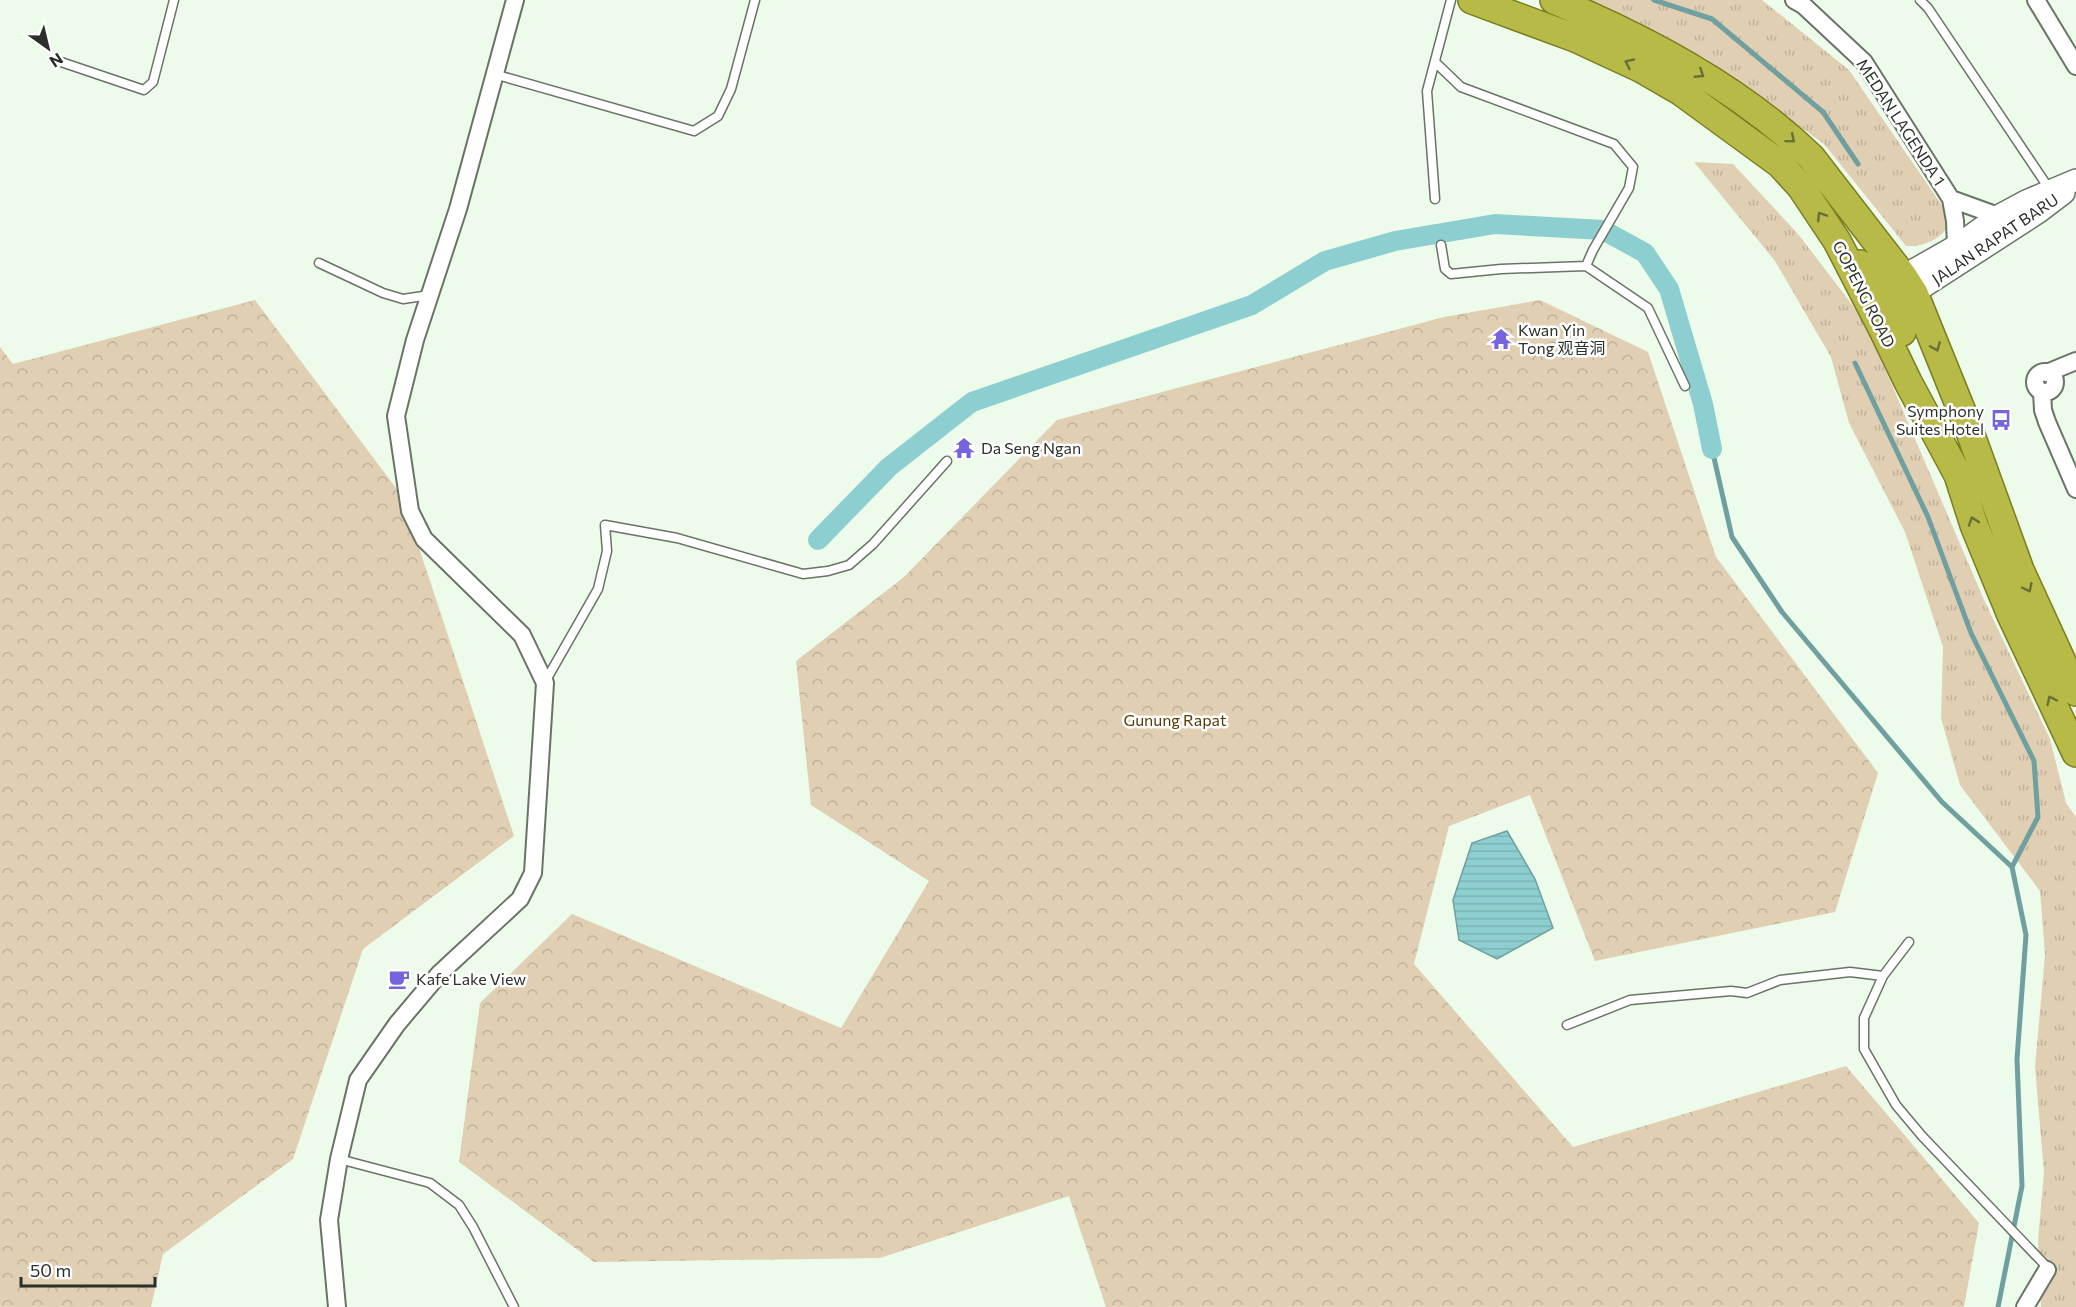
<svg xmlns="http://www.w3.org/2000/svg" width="2076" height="1307" font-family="Commissioner,'Noto Sans SC',sans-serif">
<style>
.grass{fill:url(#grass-tufts)}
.forest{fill:url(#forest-crowns)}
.water{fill:url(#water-rules);stroke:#709f9f;stroke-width:1.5}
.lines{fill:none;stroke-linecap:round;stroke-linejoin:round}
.stream{stroke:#709f9f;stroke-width:5}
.canal{stroke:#8dcfd1;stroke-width:20}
.service-casing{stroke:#697466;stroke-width:11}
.minor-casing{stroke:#697466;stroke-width:20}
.tertiary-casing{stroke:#697466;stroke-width:24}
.trunk-casing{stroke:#7b7e1f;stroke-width:30}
.service{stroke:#fff;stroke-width:8}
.minor{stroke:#fff;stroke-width:16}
.tertiary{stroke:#fff;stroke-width:21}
.trunk{stroke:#b8ba47;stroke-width:27}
.oneway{stroke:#6a6e37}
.labels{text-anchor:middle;stroke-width:5;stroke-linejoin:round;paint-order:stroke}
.street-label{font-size:16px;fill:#2b302a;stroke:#fff}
.poi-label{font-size:16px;fill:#2b302a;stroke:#fff;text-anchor:start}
.park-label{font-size:16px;fill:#543a00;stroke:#fff}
</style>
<defs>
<pattern id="grass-tufts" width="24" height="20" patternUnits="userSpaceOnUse" patternTransform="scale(1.5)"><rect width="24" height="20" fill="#e0cfb3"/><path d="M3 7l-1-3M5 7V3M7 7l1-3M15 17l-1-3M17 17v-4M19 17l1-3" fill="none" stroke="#c0b29a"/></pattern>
<pattern id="forest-crowns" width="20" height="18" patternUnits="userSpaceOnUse" patternTransform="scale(1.5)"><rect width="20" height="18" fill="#e0cfb3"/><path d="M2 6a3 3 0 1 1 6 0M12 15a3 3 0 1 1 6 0" fill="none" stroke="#c0b29a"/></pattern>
<pattern id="water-rules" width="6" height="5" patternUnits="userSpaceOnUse" patternTransform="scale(1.5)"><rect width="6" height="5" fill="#8dcfd1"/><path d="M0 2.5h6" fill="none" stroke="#7ab2b4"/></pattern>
</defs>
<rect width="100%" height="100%" fill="#edfbea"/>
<path class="grass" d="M 1570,0 L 1762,0 L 1849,70 L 1952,220 C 1944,238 1925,247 1906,246 L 1824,144 L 1705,58 Z
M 1694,162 L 1733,164 L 1798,234 L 1864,320 L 1985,602 L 2050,739 L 2066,803 L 2076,817 L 2076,1307 L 2041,1307 L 2038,1240 L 2044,1173 L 2035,1067 L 2045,955 L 2040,891 L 1960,785 L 1941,718 L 1943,647 L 1905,532 L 1849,423 L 1831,357 L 1775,261 Z"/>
<path class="forest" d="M 255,300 L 402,496 L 514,836 L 363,949 L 293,1159 L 163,1254 L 151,1307 L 0,1307 L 0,347 L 13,364 Z
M 1540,300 L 1648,352 L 1716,557 L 1878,773 L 1835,912 L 1595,961 L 1530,795 L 1449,826 L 1414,964 L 1573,1147 L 1846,1066 L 1979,1223 L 1964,1307 L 1106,1307 L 1069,1196 L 880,1258 L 594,1262 L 459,1162 L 480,1003 L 572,914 L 841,1028 L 929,881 L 811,805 L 796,661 L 904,577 L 1057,420 L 1444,317 Z"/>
<path class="water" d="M 1507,831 L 1535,879 L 1553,928 L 1497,959 L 1459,940 L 1453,900 L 1472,843 Z"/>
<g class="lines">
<path class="stream" d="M 1654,0 L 1712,19 L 1823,112 L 1858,164
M 1855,363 L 1928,517 L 1971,633 L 2034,761 L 2038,817 L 2012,867
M 1712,449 L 1732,537 L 1782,612 L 1942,802 L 2012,867 L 2026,935 L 2017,1059 L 2022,1186 L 1998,1307"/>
<path class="canal" d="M 818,540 L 889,467 L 972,402 L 1252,305 L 1325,261 L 1395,241 L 1495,224 L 1603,230 L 1645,253 L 1669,289 L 1703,404 L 1712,449"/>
<defs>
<path id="service" d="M 1920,0 L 1928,8 L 2050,190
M 61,62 L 144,90 L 153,82 L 174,0
M 1435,62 L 1461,87 L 1614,144 L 1633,167 L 1629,188 L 1593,250 L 1586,266
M 494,74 L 694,131 L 718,116 L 731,89 L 755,0
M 1435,199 L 1427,91 L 1451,0
M 1441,245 L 1445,269 L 1451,274 L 1501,269 L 1586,266 L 1648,308 L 1685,386
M 319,263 L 383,293 L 403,299 L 430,295
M 545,682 L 598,589 L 607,551 L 605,525 L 677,538 L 803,574 L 828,571 L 849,565 L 873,544 L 947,461
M 1909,942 L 1883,976 L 1864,1018 L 1864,1049 L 1896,1105 L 1922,1136 L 2046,1266 L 2047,1270
M 1567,1025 L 1630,1000 L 1731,991 L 1747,993 L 1780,980 L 1850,972 L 1883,976
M 339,1159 L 430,1183 L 459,1205 L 473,1227 L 514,1307"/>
<path id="minor" d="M 1794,0 L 1803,5 L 1864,62 L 1951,199 L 1955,221 L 1956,246
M 2036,0 L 2076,66
M 1951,199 L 1998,216
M2035 382a10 10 0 1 1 20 0a10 10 0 1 1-20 0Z
M 2047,373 L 2076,361
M 2042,392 L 2043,410 L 2047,422 L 2076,489
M 337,1307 L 329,1220 L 339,1159 L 358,1080 L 397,1024 L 440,973 L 520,899 L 533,873 L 545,683 L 522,635 L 424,539 L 410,511 L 396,416 L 415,340 L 458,209 L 515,0
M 2025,1307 L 2047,1270"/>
<path id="tertiary" d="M 1903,276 L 1956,246 L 1998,216 L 2026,201 L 2076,180
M 1914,293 L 2039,212 L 2064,193"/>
<path id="trunk" d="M 1472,0 L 1575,38 L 1642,69 L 1680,91 L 1780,164 L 1801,187 L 1837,241 L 1883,330 L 1908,382 L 1958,475 L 1974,525 L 2011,615 L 2076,753
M 1554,0 C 1646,39 1738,87 1811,157 L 1903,276 L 1914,293 L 1967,424 L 2020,570 L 2076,692
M 1860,264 L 1886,292 L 1902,332"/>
</defs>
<use href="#service" class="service-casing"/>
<use href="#minor" class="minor-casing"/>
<use href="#tertiary" class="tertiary-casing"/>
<use href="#trunk" class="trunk-casing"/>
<use href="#service" class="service"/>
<use href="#minor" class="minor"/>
<use href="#tertiary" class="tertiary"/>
<use href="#trunk" class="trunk"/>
</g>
<defs><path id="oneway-chevron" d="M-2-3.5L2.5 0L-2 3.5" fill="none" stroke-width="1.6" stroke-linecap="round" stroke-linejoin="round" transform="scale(1.5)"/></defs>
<g class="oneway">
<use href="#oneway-chevron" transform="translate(1629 63) rotate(-155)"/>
<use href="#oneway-chevron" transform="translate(1700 74) rotate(33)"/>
<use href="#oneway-chevron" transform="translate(1791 139) rotate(40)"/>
<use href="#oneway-chevron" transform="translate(1821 216) rotate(-123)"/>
<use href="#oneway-chevron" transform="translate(1936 347) rotate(68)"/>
<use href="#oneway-chevron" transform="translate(1973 521) rotate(-109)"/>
<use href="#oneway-chevron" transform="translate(2028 588) rotate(65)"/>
<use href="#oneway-chevron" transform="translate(2051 700) rotate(-115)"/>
</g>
<defs>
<symbol id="temple-bare" viewBox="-9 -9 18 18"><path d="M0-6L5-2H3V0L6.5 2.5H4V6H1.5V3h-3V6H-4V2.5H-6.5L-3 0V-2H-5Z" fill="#7663dd" stroke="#fff" stroke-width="2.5" paint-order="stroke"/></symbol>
<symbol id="bus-bare" viewBox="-9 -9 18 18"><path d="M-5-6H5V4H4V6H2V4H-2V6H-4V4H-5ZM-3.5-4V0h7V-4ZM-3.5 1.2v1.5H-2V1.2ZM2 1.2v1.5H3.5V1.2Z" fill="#7663dd" stroke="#fff" stroke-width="2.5" paint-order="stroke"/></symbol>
<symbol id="cafe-bare" viewBox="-9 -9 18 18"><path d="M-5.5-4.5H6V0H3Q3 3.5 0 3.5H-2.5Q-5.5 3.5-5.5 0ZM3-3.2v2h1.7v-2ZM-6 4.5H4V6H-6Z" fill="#7663dd" stroke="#fff" stroke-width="2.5" paint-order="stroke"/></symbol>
</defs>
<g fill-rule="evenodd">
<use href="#temple-bare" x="1486" y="324" width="30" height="30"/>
<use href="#bus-bare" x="1986" y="405" width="30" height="30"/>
<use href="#temple-bare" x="949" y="433" width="30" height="30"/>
<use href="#cafe-bare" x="384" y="964" width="30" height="30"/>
</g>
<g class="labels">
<g class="street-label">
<text transform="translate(1901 122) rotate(57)" y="6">MEDAN LAGENDA 1</text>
<text transform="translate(1995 239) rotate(-34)" y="6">JALAN RAPAT BARU</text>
<text transform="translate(1864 294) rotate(63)" y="6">GOPENG ROAD</text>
</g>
<g class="poi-label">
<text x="1518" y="336">Kwan Yin<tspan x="1518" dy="18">Tong 观音洞</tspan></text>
<text x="1984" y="417" text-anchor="end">Symphony<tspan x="1984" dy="18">Suites Hotel</tspan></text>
<text x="981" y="454">Da Seng Ngan</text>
<text x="416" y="985">Kafe Lake View</text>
</g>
<g class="park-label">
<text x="1175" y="726">Gunung Rapat</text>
</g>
</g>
<g transform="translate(48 48) rotate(146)" stroke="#ffffff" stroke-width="4.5" paint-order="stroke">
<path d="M0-4.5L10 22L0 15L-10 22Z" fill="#2b302a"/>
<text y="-9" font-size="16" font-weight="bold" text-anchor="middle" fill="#2b302a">N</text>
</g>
<path d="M21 1277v9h134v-9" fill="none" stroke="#2b302a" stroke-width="3"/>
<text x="30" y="1277" font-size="18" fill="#2b302a" stroke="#ffffff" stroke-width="4.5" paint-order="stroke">50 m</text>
</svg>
